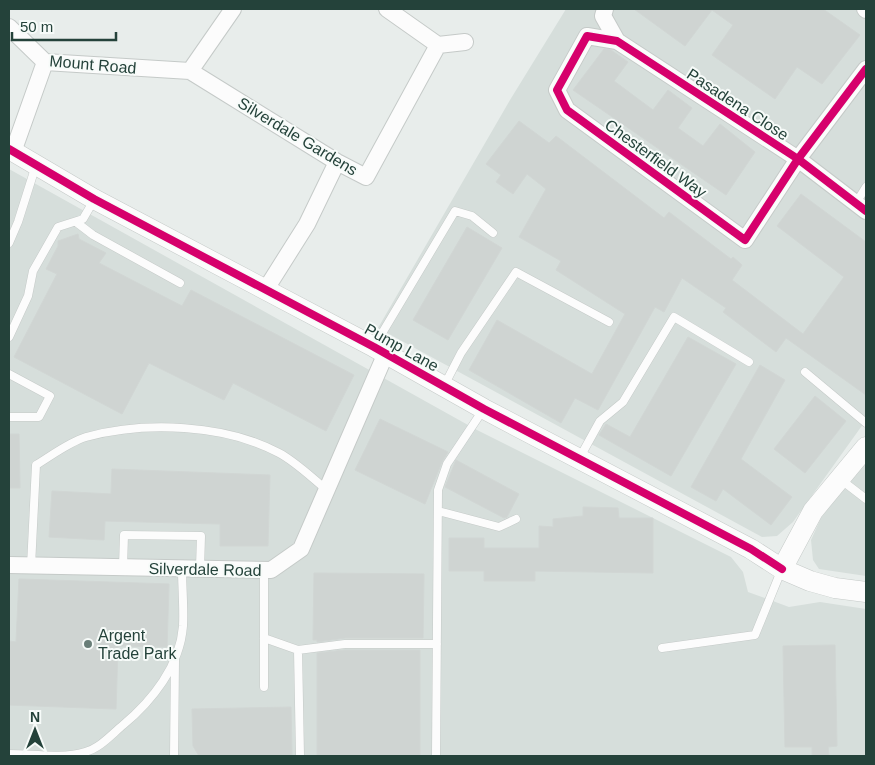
<svg xmlns="http://www.w3.org/2000/svg" width="875" height="765" font-family="Helvetica,sans-serif">
<style>
.built{fill:#d6dedb}
.building{fill:#cfd4d2;stroke:#d1d6d4}
.lines{fill:none;stroke-linecap:round;stroke-linejoin:round}
.service-casing{stroke:#c5cac8;stroke-width:9}
.minor-casing{stroke:#c5cac8;stroke-width:18}
.tertiary-casing{stroke:#c5cac8;stroke-width:21}
.service{stroke:#fcfcfc;stroke-width:8}
.minor{stroke:#fcfcfc;stroke-width:16}
.tertiary{stroke:#fcfcfc;stroke-width:20}
.cycleway-casing{stroke:#f7fbf9;stroke-width:11}
.cycleway{stroke:#d6006c;stroke-width:8}
.poi-dot{fill:#697e78;stroke:#f7fbf9;stroke-width:2}
.labels{text-anchor:middle;stroke-width:4;stroke-linejoin:round;paint-order:stroke}
.street-label{font-size:16px;fill:#24423a;stroke:#f7fbf9}
.poi-label{font-size:16px;fill:#24423a;stroke:#f7fbf9;text-anchor:start}
</style>
<rect width="100%" height="100%" fill="#e8edeb"/>
<path class="built" d="M 566,9 L 866,9 L 866,420 L 793,522 L 777,536 L 762,537 L 378,328 L 510,100 Z
M 9,169 L 477,430 L 731,557 L 743,572 L 748,592 L 789,607 L 820,602 L 866,609 L 866,756 L 9,756 Z
M 866,458 L 866,576 L 819,569 L 813,560 L 811,540 L 821,518 Z"/>
<path class="building" d="M 634,9 L 823,9 L 860,35 L 822,84 L 797,67 L 775,99 L 712,55 L 733,25 L 712,10 L 685,46 Z
M 604,49 L 611,50 L 628,62 L 614,81 L 653,110 L 668,90 L 692,108 L 678,128 L 703,146 L 720,124 L 755,152 L 726,195 L 573,90 Z
M 519,121 L 549,143 L 556,136 L 664,218 L 669,212 L 731,259 L 733,257 L 742,265 L 732,280 L 803,334 L 844,277 L 777,226 L 801,194 L 866,242 L 866,395 L 786,338 L 776,352 L 723,312 L 726,308 L 682,278 L 664,312 L 655,307 L 598,410 L 575,398 L 561,423 L 469,370 L 497,320 L 592,374 L 625,314 L 556,270 L 561,261 L 519,237 L 546,189 L 527,174 L 513,194 L 496,182 L 501,175 L 486,164 Z
M 467,227 L 502,248 L 448,340 L 413,320 Z
M 78,234 L 79,239 L 106,253 L 99,263 L 182,306 L 191,290 L 354,375 L 326,431 L 233,383 L 224,400 L 149,363 L 122,414 L 14,357 L 57,274 L 46,269 L 58,246 L 58,241 Z
M 688,337 L 736,364 L 671,476 L 599,435 L 606,424 L 630,437 Z
M 760,365 L 785,380 L 741,459 L 792,497 L 771,525 L 723,489 L 716,501 L 691,487 Z
M 815,396 L 846,421 L 805,473 L 774,449 Z
M 380,419 L 448,452 L 442,462 L 425,504 L 355,470 Z
M 9,434 L 19,434 L 20,488 L 9,488 Z
M 456,460 L 519,494 L 507,517 L 504,518 L 445,487 Z
M 112,469 L 270,475 L 268,546 L 220,546 L 220,524 L 105,521 L 104,540 L 49,537 L 52,491 L 111,494 Z
M 583,507 L 618,508 L 619,518 L 653,518 L 653,573 L 535,571 L 535,581 L 484,581 L 484,571 L 449,571 L 449,538 L 484,538 L 484,548 L 539,548 L 539,526 L 553,527 L 553,519 L 583,516 Z
M 314,573 L 424,574 L 423,638 L 345,638 L 317,642 L 317,640 L 313,640 Z
M 19,579 L 169,584 L 167,647 L 118,646 L 116,709 L 9,705 L 9,641 L 16,642 Z
M 835,645 L 837,746 L 828,747 L 829,756 L 812,756 L 812,747 L 785,747 L 783,646 Z
M 345,650 L 420,650 L 420,756 L 317,756 L 317,653 Z
M 291,707 L 292,756 L 199,756 L 193,746 L 192,709 Z"/>
<g class="lines">
<defs>
<path id="service" d="M 856,203 L 866,187
M 76,222 L 93,235 L 180,283
M 9,243 L 18,222 L 36,165
M 9,337 L 28,296 L 33,271 L 58,227 L 83,219 L 94,200
M 375,345 L 455,211 L 472,216 L 493,233
M 805,372 L 866,423
M 9,374 L 50,396 L 39,417 L 9,417
M 444,386 L 461,353 L 516,272 L 609,322
M 579,459 L 600,421 L 623,402 L 674,317 L 749,362
M 840,479 L 866,499
M 438,511 L 499,527 L 516,519
M 31,566 L 36,465 C 51,456 69,442 86,437 C 145,421 225,424 279,453 C 296,462 312,478 327,490
M 123,567 L 124,535 L 201,536 L 200,568
M 264,570 L 264,687
M 264,638 L 298,650 L 300,756
M 662,648 L 755,635 L 781,571
M 298,650 L 345,644 L 437,644
M 9,754 C 34,754 61,759 85,752 C 100,748 111,735 123,725 C 152,701 180,666 183,626 C 184,607 182,587 182,568
M 174,756 L 175,660
M 436,756 L 438,490 L 447,464 L 483,410"/>
<path id="minor" d="M 233,9 L 190,71 L 337,162 L 366,177 L 438,45 L 387,9
M 605,9 L 603,16 L 617,41
M 865,9 L 866,10
M 9,27 L 45,62 L 190,71
M 438,45 L 465,42
M 866,69 L 798,159 L 745,240 L 567,110 L 557,90 L 587,36 L 617,41 L 798,159 L 866,211
M 13,152 L 45,62
M 266,289 L 307,224 L 337,162
M 9,565 L 271,570 L 301,549 L 386,353"/>
<path id="tertiary" d="M 9,149 L 94,199 L 374,347 L 484,409 L 751,549 L 782,569 L 810,581 L 835,588 L 866,592
M 782,569 L 813,511 L 866,447"/>
</defs>
<use href="#service" class="service-casing"/>
<use href="#minor" class="minor-casing"/>
<use href="#tertiary" class="tertiary-casing"/>
<use href="#service" class="service"/>
<use href="#minor" class="minor"/>
<use href="#tertiary" class="tertiary"/>
<defs>
<path id="cycleway" d="M 866,69 L 798,159 L 745,240 L 567,110 L 557,90 L 587,36 L 617,41 L 798,159 L 866,211
M 9,149 L 94,199 L 374,347 L 484,409 L 751,549 L 782,569"/>
</defs>
<use href="#cycleway" class="cycleway-casing"/>
<use href="#cycleway" class="cycleway"/>
</g>
<circle class="poi-dot" cx="88" cy="644" r="5"/>
<g class="labels">
<g class="street-label">
<text transform="translate(93 64) rotate(5)" y="6">Mount Road</text>
<text transform="translate(738 104) rotate(33)" y="6">Pasadena Close</text>
<text transform="translate(298 136) rotate(31)" y="6">Silverdale Gardens</text>
<text transform="translate(656 158) rotate(36)" y="6">Chesterfield Way</text>
<text transform="translate(402 347) rotate(29)" y="6">Pump Lane</text>
<text transform="translate(205 569) rotate(1)" y="6">Silverdale Road</text>
</g>
<g class="poi-label">
<text x="98" y="641">Argent<tspan x="98" dy="18">Trade Park</tspan></text>
</g>
</g>
<rect width="875" height="765" fill="none" stroke="#24423a" stroke-width="20"/>
<g transform="translate(35 730)" stroke="#f7fbf9" stroke-width="4" paint-order="stroke">
<path d="M0-4L9 19L0 12L-9 19Z" fill="#24423a"/>
<text y="-8" font-size="14" font-weight="bold" text-anchor="middle" fill="#24423a">N</text>
</g>
<path d="M12 32v8h104v-8" fill="none" stroke="#24423a" stroke-width="2.5"/>
<text x="20" y="32" font-size="15" fill="#24423a" stroke="#f7fbf9" stroke-width="4" paint-order="stroke">50 m</text>
</svg>
